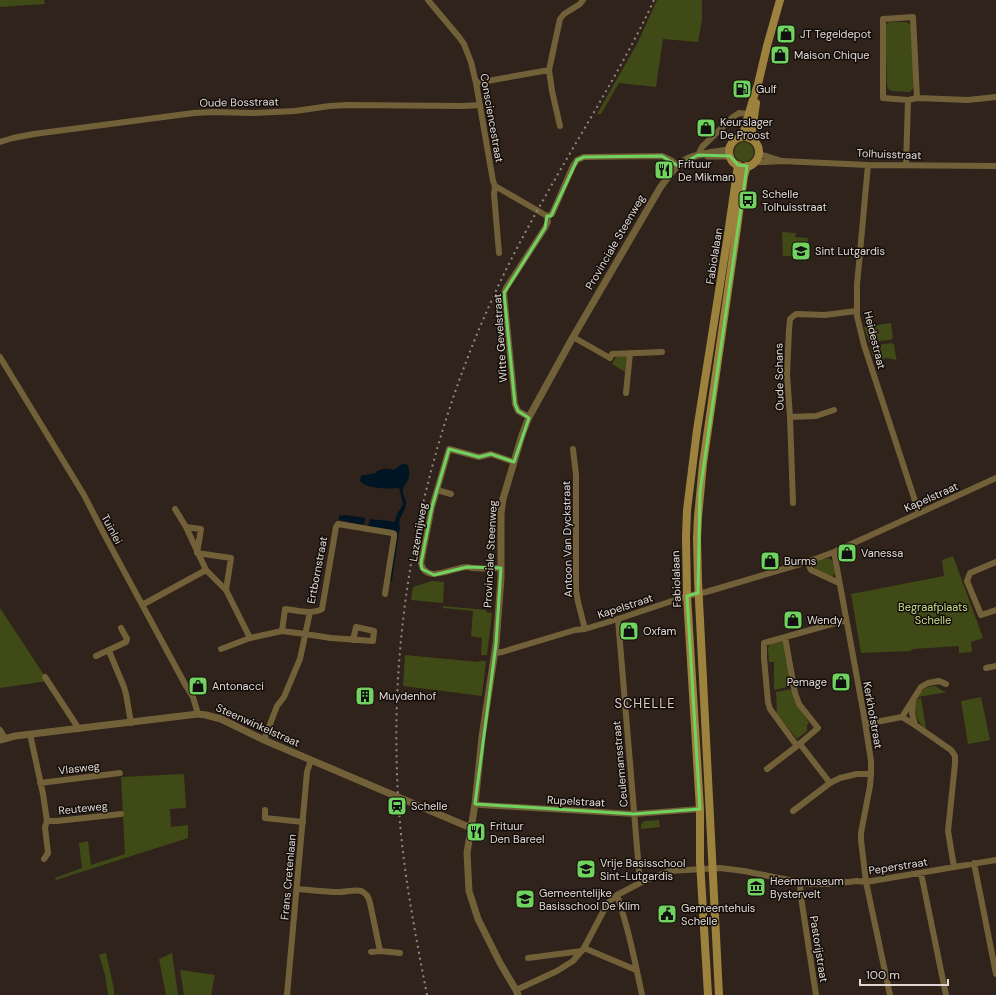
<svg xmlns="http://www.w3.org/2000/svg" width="996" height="995" font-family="'DM Sans',sans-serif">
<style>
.green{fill:#404a16}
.water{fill:#001524}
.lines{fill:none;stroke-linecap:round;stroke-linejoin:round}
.stream{stroke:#001524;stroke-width:2}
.minor{stroke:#726138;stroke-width:6}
.tertiary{stroke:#726138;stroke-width:7}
.secondary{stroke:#9d823e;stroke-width:8}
.rail{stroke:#938882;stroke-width:2;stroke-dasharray:2 4;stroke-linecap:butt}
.marked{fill:none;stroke:#70d35f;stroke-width:3;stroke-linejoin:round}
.labels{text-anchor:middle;stroke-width:3;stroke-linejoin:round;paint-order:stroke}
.poi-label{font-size:11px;fill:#e1d8d3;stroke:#130d0a;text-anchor:start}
.street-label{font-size:11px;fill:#e1d8d3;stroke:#130d0a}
.park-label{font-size:11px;fill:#ccdf8e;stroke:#130d0a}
.quarter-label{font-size:13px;letter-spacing:1px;fill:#dccac0;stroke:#130d0a}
</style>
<rect width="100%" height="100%" fill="#30231b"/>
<path class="green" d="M 0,0 L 44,0 L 45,4 L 0,7 Z
M 657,0 L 702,0 L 702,20 L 698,42 L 663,39 L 656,87 L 619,83 L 601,114 L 597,114 L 638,42 Z
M 889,22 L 907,22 L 910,24 L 912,30 L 914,87 L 910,92 L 892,91 L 888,89 L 887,85 L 885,27 L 887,24 Z
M734 152a10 10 0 1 1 20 0a10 10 0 1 1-20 0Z
M 782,232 L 796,233 L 795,237 L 808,238 L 807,257 L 783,256 Z
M 891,323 L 893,338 L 890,340 L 869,342 L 864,327 Z
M 891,343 L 894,344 L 896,358 L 897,360 L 886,358 L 875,361 L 870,347 L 873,346 Z
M 616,357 L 627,357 L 625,372 L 612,364 Z
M 953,556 L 983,638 L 971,642 L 972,652 L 959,653 L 959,646 L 913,649 L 910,651 L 861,653 L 851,594 L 944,576 L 942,560 Z
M 828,558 L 832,560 L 835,573 L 832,578 L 830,577 L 828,575 L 817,570 L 814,569 C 813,561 821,560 828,558 Z
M 432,581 L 444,582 L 443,603 L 411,600 L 413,587 Z
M 443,606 L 486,610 L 486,612 L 492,613 L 487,655 L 481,655 L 482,638 L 471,636 L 473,611 L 443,608 Z
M 0,608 L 48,681 L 0,688 Z
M 782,641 L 784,642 L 792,686 L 774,690 L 774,662 L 769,662 L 768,648 L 770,644 Z
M 405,655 L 478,662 L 480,661 L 486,661 L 482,696 L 403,686 Z
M 935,686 L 943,691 L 947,692 L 918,697 C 922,690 926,686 935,686 Z
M 792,689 L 794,700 L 809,723 L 807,725 L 807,731 L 797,739 L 777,714 L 776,692 Z
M 981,697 L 990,740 L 968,744 L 961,701 Z
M 921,698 L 926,729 C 916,722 913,710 917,699 Z
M 184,774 L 186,808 L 170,809 L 171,827 L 188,825 L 188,838 L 56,880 L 55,878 L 82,868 L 79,843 L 88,841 L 91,865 L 125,854 L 121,777 Z
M 659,820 L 660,827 L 641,829 L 641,824 L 644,821 Z
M 106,953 L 114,989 L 114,995 L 108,995 L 105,975 L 99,955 Z
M 172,953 L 178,995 L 166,995 L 159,959 Z
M 180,970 L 215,975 L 211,995 L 184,995 Z"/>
<path class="water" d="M 402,464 L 404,464 L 408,465 C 409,469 410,477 408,480 C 407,483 404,485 403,488 C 402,494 406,498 406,503 C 405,514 397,516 400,530 L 397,531 L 368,526 L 370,519 L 390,521 L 393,522 L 395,521 L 397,514 L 401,508 L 403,504 L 399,488 C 389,489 367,489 360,481 L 361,476 C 365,474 367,475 371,474 C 375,474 377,471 380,470 C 385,468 389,469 394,470 Z
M 346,515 L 365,518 L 364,525 L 339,520 L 339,516 Z"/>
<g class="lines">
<path class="stream" d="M 391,580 L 398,531"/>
<path class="minor" d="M 428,0 L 459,37 L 464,44 L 471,62 L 476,83 L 493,181 L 495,186 L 494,194 L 499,253
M 549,70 L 560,19 L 564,14 L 580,4 L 583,0
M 476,83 L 549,70 L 552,91 L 560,126
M 917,98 L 968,100 L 996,97
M 0,142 L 13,138 L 34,134 L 194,113 L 213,112 L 252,113 L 295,111 L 330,106 L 347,105 L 463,106 L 480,105
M 759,154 L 779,160
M 698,155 L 702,147 L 733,117 L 739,113 L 749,114
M 755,162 L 765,162 L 782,161 L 868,165 L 996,166
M 868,165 L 857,285 L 857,316 L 864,345 L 919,513
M 906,166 L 908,100 L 917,98 L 913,17 L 883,19 L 883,98 L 908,100
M 495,186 L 547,216
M 547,216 L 552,214 L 573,166 L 577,160 L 584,157 L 662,156 L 671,160 L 678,166
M 573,337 L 610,358 L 612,354 L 662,352
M 0,357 L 84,495 L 105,536 L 186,686 L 193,697 L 198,714
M 626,393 L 630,353
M 529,417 L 518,411 L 515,404 L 504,293 L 506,288 L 545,228 L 548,222 L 547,216
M 790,417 L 816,416 L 834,410
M 573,449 L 576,475 L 576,590 L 578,602 L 585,629
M 437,490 L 451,494
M 793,503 L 790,417 L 787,374 L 789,330 L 790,319 L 796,314 L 825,315 L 856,311
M 175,509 L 186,527 L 206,570 L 226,590 L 250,638
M 186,527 L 201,529 L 197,553 L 231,558 L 226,590
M 834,552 L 864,716 L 871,761 L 871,774 L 870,786 L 861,833 L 861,840 L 866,882 L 890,995
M 807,562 L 811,570 L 839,583
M 996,562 L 970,573 L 967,581 L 981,615 L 996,610
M 501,568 C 492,568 482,569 473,568 C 472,568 468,567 467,567 C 453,567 426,585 421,563 L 432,507 L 449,449 L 479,457 L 491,454 L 514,462
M 142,605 L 206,570
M 618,619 L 640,883
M 282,631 L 285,609 C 296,610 312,615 322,609 L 336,527 L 338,524 L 392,533 L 394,534 L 394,537 L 385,594
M 785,637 L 795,693 L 799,704 L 818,728 L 797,746 L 770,709 L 768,702 L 764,658 L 764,643 L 846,620
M 221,649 L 250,638 L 282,631 L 305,634 L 331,638 L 373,641 L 374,631 L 356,627 L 353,640
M 109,651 L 124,687 L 126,694 L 131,723
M 495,653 L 502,652 L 575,630 L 585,629 L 618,619 L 687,596 L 706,592 L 807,562 L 834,552 L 996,478
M 96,656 L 126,642 L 127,639 L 121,628
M 986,668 L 996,666
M 45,677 L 79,729
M 913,701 L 912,713 L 915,725
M 902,717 L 921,687 L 928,683 L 939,681 L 946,684
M 865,724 L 902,717 L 915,725 L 951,750 L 955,756 L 955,764 L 948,831 L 954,867
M 0,730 L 5,738
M 30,734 L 43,794 L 47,821 L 45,827 L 48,853 L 44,859
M 264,740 L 277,706 L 284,697 L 300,659 L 310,612
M 800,744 L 830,783
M 767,769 L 797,746
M 40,783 L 120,773
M 475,804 L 481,805 L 634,814 L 700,809
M 265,810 L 265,818 L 303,822
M 793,811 L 830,783 L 840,778 L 857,774 L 871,774
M 47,821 L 57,821 L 121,814
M 974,863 L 996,974
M 921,873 L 946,995
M 800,883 L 801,897 L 816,995
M 297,889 C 311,890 325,892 339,892 C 346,892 354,889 361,891 C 366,893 369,898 370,903 L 380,951 L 400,953
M 617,895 C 628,927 635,961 642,995
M 584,948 L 636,970
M 371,952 L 380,951
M 528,958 L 582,951
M 516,990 L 557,971 L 573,961 L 584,948 L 604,910 L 610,901 L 617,895 L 640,883 L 669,871 L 720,868 L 744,871 L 809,884 L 830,884 L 857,881 L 866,882 L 996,860
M 287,995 L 307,772 L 311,760"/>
<path class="tertiary" d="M 708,156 L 730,156
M 0,740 L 15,736 L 198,714 L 206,715 L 221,719 L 264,740 L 311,760 L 471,828
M 518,995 L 516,990 L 500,963 L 478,919 L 469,891 L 467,853 L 475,804 L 482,737 L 496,644 L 501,578 L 501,513 L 503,499 L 522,435 L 529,417 L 573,337 L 660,188 C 668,177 676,164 689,158 C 701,153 716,152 729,150"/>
<path class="secondary" d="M 742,137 L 754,96 L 758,84 L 767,46 L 780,0
M729 152a15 15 0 1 1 30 0a15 15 0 1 1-30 0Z
M 751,139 L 756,103
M 708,995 L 700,861 L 700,809 L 687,596 L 686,537 L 687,510 L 697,430 L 728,234 L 738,165
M 719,995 L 698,581 L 697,538 L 698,517 L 703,464 L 737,228 L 744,176 L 747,166"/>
<path class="rail" d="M 427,995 C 416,938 405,881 400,823 C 384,636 421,447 502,278 C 530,220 564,164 597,107 C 617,72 637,37 654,0"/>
</g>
<path class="marked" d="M 698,155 L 730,156 L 738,165 L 747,166 L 700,492 L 698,593 L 687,596 L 700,809 L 634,814 L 475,804 L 496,644 L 501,568 L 467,567 L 434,575 L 422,569 L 421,563 L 432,507 L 449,449 L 479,457 L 491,454 L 514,462 L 529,418 L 518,411 L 515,404 L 504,293 L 545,228 L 547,216 L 551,216 L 577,160 L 584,157 L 662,156 L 678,166 Z"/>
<defs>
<symbol id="shop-square" viewBox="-11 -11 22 22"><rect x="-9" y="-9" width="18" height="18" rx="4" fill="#70d35f" stroke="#130d0a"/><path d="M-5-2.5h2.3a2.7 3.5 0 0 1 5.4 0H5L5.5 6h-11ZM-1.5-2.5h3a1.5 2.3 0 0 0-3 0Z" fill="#111"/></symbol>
<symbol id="fuel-square" viewBox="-11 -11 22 22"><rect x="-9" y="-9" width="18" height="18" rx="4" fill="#70d35f" stroke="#130d0a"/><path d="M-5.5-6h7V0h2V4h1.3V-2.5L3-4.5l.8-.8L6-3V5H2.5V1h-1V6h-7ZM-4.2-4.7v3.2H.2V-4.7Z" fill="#111"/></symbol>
<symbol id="restaurant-square" viewBox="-11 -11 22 22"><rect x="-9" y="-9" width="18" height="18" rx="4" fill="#70d35f" stroke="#130d0a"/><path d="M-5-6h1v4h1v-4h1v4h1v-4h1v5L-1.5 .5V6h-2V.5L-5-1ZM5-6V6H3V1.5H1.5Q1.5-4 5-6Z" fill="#111"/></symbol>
<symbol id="bus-square" viewBox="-11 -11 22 22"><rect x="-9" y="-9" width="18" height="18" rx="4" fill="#70d35f" stroke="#130d0a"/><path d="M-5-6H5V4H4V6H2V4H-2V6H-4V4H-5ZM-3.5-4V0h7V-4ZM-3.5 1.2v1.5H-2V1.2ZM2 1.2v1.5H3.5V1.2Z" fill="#111"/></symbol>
<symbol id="school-square" viewBox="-11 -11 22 22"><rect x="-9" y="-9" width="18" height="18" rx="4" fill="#70d35f" stroke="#130d0a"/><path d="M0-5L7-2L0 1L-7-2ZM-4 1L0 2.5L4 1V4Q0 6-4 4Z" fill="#111"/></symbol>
<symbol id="building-square" viewBox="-11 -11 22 22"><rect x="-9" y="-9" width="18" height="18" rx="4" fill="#70d35f" stroke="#130d0a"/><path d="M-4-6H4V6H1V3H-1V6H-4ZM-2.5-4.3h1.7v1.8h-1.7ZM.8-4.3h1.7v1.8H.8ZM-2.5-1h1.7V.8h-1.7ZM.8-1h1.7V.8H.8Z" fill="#111"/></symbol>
<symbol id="station-square" viewBox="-11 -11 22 22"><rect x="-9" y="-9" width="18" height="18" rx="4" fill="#70d35f" stroke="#130d0a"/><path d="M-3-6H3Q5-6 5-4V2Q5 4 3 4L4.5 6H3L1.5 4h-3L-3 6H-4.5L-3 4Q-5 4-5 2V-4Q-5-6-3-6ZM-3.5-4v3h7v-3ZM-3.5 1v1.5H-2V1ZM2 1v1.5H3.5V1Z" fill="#111"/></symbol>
<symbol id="museum-square" viewBox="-11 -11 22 22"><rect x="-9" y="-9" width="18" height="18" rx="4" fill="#70d35f" stroke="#130d0a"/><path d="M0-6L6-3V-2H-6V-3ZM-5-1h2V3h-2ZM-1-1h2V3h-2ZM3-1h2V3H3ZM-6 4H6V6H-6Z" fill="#111"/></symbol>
<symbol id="civic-square" viewBox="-11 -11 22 22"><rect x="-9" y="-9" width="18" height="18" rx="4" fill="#70d35f" stroke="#130d0a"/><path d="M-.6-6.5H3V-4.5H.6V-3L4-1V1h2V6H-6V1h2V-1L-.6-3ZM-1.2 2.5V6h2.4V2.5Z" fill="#111"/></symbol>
</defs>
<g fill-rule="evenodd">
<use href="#shop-square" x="775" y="23" width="22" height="22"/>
<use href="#shop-square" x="769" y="44" width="22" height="22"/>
<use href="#fuel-square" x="731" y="78" width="22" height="22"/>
<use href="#shop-square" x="695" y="117" width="22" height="22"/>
<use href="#restaurant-square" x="653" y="159" width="22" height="22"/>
<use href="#bus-square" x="737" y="189" width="22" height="22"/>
<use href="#school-square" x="790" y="240" width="22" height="22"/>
<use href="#shop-square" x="836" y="542" width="22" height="22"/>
<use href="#shop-square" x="759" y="550" width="22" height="22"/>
<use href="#shop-square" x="782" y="609" width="22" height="22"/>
<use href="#shop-square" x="618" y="620" width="22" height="22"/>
<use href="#shop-square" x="830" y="671" width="22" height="22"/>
<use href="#shop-square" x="187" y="675" width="22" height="22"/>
<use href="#building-square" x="354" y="685" width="22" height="22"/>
<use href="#station-square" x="386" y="795" width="22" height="22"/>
<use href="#restaurant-square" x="465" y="821" width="22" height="22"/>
<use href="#school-square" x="575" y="858" width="22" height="22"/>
<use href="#museum-square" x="745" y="876" width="22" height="22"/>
<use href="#school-square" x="514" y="888" width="22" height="22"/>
<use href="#civic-square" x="656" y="903" width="22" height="22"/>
</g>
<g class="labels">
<g class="poi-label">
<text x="800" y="38">JT Tegeldepot</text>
<text x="794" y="59">Maison Chique</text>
<text x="756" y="93">Gulf</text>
<text x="720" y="126">Keurslager<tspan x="720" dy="13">De Proost</tspan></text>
<text x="678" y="168">Frituur<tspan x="678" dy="13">De Mikman</tspan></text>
<text x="762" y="198">Schelle<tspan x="762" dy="13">Tolhuisstraat</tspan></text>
<text x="815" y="255">Sint Lutgardis</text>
<text x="861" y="557">Vanessa</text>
<text x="784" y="565">Burms</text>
<text x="807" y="624">Wendy</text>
<text x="643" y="635">Oxfam</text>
<text x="827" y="686" text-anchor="end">Pemage</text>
<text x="212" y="690">Antonacci</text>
<text x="379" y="700">Muydenhof</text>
<text x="411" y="810">Schelle</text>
<text x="490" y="830">Frituur<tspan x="490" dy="13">Den Bareel</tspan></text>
<text x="600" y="867">Vrije Basisschool<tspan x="600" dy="13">Sint-Lutgardis</tspan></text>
<text x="770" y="885">Heemmuseum<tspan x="770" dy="13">Bystervelt</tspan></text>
<text x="539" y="897">Gemeentelijke<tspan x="539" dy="13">Basisschool De Klim</tspan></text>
<text x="681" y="912">Gemeentehuis<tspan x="681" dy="13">Schelle</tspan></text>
</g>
<g class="street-label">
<text transform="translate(239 102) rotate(-1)" y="4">Oude Bosstraat</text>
<text transform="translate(492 118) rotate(80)" y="4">Consciencestraat</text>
<text transform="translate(889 154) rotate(2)" y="4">Tolhuisstraat</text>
<text transform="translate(615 242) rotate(-60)" y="4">Provinciale Steenweg</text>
<text transform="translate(714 256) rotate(-81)" y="4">Fabiolalaan</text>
<text transform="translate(500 338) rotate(-94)" y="4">Witte Gevelstraat</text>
<text transform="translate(875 340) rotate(76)" y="4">Heidestraat</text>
<text transform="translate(779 377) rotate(-91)" y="4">Oude Schans</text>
<text transform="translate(931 497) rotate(-24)" y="4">Kapelstraat</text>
<text transform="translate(112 529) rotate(62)" y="4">Tuinlei</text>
<text transform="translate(418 532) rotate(-80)" y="4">Lazernijweg</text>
<text transform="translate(567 539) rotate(-91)" y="4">Antoon Van Dyckstraat</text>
<text transform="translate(490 554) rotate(-87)" y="4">Provinciale Steenweg</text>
<text transform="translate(317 570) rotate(-79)" y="4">Ertbornstraat</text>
<text transform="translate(676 579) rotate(-92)" y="4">Fabiolalaan</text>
<text transform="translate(625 606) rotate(-18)" y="4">Kapelstraat</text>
<text transform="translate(873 715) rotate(80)" y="4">Kerkhofstraat</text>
<text transform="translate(258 725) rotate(24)" y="4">Steenwinkelstraat</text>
<text transform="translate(620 764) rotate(-95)" y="4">Ceulemansstraat</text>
<text transform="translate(79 768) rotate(-7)" y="4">Vlasweg</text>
<text transform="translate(576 801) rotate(3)" y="4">Rupelstraat</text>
<text transform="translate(83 808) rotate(-6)" y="4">Reuteweg</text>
<text transform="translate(898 866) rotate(-9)" y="4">Peperstraat</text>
<text transform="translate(288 877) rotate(-85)" y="4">Frans Cretenlaan</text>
<text transform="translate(819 949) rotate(81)" y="4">Pastorijstraat</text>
</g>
<g class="park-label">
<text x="933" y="611">Begraafplaats<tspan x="933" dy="13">Schelle</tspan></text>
</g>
<g class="quarter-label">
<text x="645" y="708">SCHELLE</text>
</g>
</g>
<path d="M860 979v6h88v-6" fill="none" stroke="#e1d8d3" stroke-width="2"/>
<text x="866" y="979" font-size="12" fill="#e1d8d3" stroke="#130d0a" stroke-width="3" paint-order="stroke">100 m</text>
</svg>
